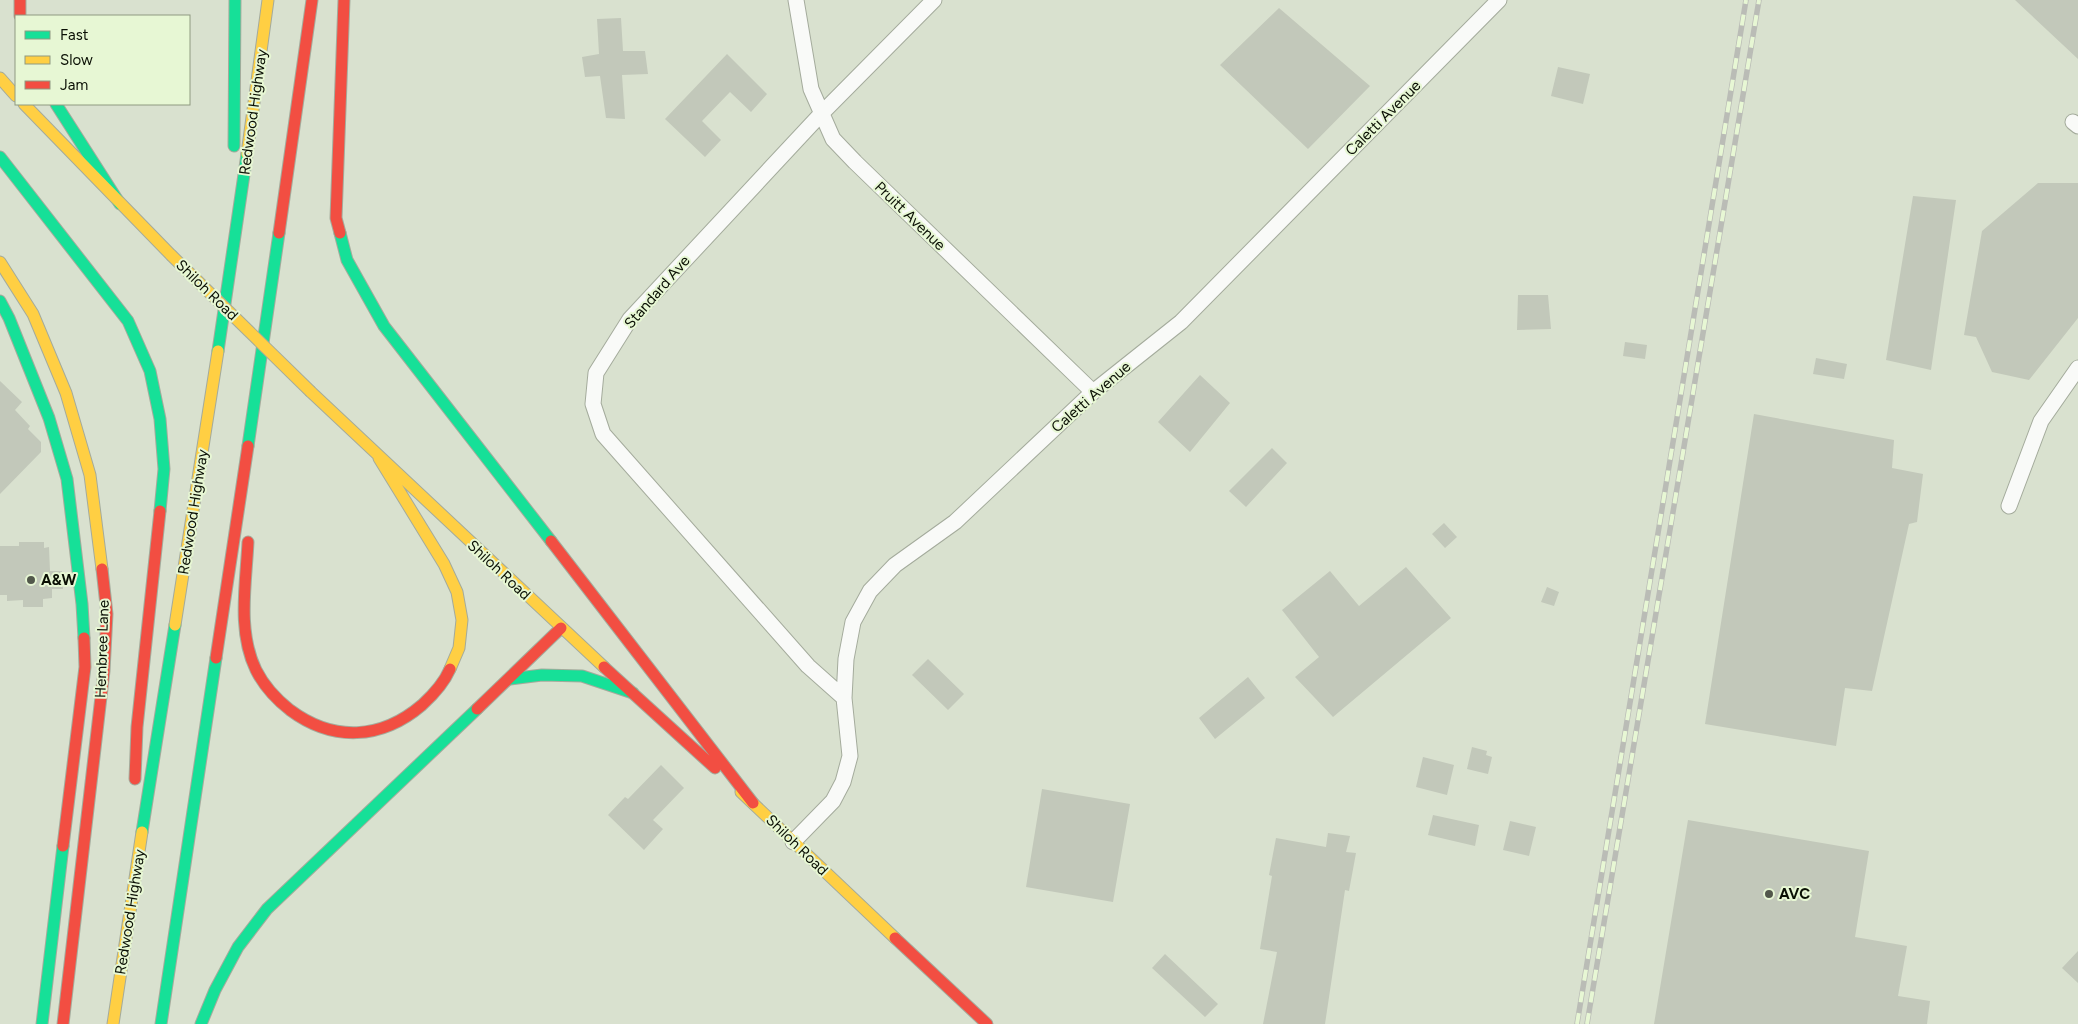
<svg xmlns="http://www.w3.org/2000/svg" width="2078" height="1024" font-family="Figtree,sans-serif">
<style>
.building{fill:#c2c8ba}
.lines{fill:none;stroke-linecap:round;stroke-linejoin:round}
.street-casing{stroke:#a4ab9c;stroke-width:17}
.fast-casing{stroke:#a4ab9c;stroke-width:13}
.slow-casing{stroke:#a4ab9c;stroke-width:13}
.jam-casing{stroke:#a4ab9c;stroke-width:13}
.street{stroke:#f9faf8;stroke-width:15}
.fast{stroke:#16e098;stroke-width:11}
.slow{stroke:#ffcf43;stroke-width:11}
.jam{stroke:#f24e42;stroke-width:11}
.rail-casing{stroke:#babcb6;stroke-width:5.5}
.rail{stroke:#e7f7d4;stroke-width:4;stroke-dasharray:11;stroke-linecap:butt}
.slow-bridge-casing{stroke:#a4ab9c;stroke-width:13;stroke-linecap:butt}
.slow-bridge{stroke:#ffcf43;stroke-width:11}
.poi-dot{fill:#52584b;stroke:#e7f7d4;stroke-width:2}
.labels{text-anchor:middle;stroke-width:4;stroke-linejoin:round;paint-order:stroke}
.street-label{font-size:15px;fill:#0a0f04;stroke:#e7f7d4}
.poi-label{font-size:15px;font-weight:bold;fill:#0a0f04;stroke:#e7f7d4;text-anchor:start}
</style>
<rect width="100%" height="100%" fill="#d9e1cf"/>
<path class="building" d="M 2015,0 L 2078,0 L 2078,59 Z
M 1279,8 L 1370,86 L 1308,149 L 1220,65 Z
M 621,18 L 623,51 L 645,51 L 648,74 L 622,75 L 625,119 L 606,118 L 600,76 L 585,77 L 582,57 L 599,54 L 597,19 Z
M 727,54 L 767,94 L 751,112 L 730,92 L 702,121 L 721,140 L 705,157 L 665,119 Z
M 1558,67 L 1590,74 L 1583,104 L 1551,96 Z
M 2038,183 L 2078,183 L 2078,318 L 2029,380 L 1992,372 L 1976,337 L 1964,335 L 1982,231 Z
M 1913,196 L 1956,200 L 1931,370 L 1886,360 Z
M 1518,295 L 1548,295 L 1551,329 L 1517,330 Z
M 1625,342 L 1647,345 L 1645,359 L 1623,356 Z
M 1816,358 L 1847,364 L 1844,379 L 1813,374 Z
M 1200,375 L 1230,403 L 1190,452 L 1158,422 Z
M 0,381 L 22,402 L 15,410 L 30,426 L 28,429 L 41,442 L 41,452 L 0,494 Z
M 1754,414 L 1894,440 L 1892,468 L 1923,474 L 1917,522 L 1909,524 L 1872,691 L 1845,688 L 1836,746 L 1705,724 Z
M 1272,448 L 1287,463 L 1246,507 L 1229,491 Z
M 1444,523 L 1457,537 L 1445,548 L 1432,534 Z
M 19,542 L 44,542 L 44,548 L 49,547 L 50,571 L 62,571 L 63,589 L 52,589 L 52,598 L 43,599 L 43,607 L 23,607 L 23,600 L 7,601 L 7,595 L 0,595 L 0,546 L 19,546 Z
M 1406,567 L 1451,618 L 1333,717 L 1295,677 L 1319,657 L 1282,610 L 1330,571 L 1359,606 Z
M 1547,587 L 1559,592 L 1554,606 L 1541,602 Z
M 928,659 L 964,694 L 948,710 L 912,675 Z
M 1248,677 L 1265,698 L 1215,739 L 1199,718 Z
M 1472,747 L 1487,751 L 1486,755 L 1492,757 L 1488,774 L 1467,769 Z
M 1423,757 L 1454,765 L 1447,795 L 1416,787 Z
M 661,765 L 684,788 L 653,820 L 663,829 L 644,850 L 608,815 L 625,797 L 628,799 Z
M 1042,789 L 1130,804 L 1113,902 L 1026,887 Z
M 1433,815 L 1479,825 L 1475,846 L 1428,835 Z
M 1688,820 L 1869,851 L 1855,937 L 1907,946 L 1898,996 L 1930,1001 L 1927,1024 L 1654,1024 Z
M 1510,821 L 1536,827 L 1529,856 L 1503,850 Z
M 1328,833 L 1350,836 L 1346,852 L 1356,853 L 1349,891 L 1345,890 L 1325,1024 L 1263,1024 L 1277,952 L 1260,949 L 1272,876 L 1269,875 L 1276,838 L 1326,847 Z
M 2078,951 L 2078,983 L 2062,968 Z
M 1165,954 L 1218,1004 L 1205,1017 L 1152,968 Z"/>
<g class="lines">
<defs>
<path id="street" d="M 796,0 L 811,89 L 833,139 L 855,162 L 1093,392
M 2073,122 L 2078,126
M 2009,506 L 2041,421 L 2078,368
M 844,698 L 808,666 L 603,434 L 593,404 L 596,373 L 630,319 L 821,114 L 934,0
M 793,842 L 833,801 L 843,782 L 850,756 L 844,698 L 846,659 L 853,622 L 870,591 L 895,565 L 955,522 L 1093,392 L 1181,322 L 1499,0"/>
<path id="fast" d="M 56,104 L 120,204
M 234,146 L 235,0
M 0,157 L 128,321 L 150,371 L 160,419 L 164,469 L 160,511
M 340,233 L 347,260 L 384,326 L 551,541
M 0,301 L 9,318 L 49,418 L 67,479 L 82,604 L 84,638
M 218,351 L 247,154
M 248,446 L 279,233
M 510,679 L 542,675 L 582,676 L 633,693
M 142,832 L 175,625
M 42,1024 L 63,846
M 161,1024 L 216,658
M 201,1024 L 215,990 L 238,947 L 267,909 L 477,709"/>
<path id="slow" d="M 0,78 L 16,96
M 24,104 L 171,255
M 247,154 L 268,0
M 0,262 L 33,314 L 66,393 L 90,475 L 102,569
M 311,392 L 604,667
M 379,458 L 444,564 L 457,592 L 462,620 L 459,648 L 450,669
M 175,625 L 218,351
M 741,792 L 895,938
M 113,1024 L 142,832"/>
<path id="jam" d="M 20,0 L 20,16
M 279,233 L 312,0
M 340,233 L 336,218 L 344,0
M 551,541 L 753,803
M 248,542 C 246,584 237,631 256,670 C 264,686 276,699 290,710 C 333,742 381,740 422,705 C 433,695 444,683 450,669
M 216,658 L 248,446
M 604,667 L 715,768
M 477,709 L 561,628
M 135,779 L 137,727 L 160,511
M 63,846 L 85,667 L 84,638
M 895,938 L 987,1024
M 63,1024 L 104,671 L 107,614 L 102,569"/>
</defs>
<use href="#street" class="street-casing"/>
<use href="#fast" class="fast-casing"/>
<use href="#slow" class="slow-casing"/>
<use href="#jam" class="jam-casing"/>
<use href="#street" class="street"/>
<use href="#fast" class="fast"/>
<use href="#slow" class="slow"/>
<use href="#jam" class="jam"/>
<defs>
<path id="rail" d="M 1577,1024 L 1746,0
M 1587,1024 L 1759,0"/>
</defs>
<use href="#rail" class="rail-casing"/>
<use href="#rail" class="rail"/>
<defs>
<path id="slow-bridge" d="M 171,255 L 311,392"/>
</defs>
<use href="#slow-bridge" class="slow-bridge-casing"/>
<use href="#slow-bridge" class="slow-bridge"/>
</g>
<g class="poi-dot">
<circle cx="31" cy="580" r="5"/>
<circle cx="1769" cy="894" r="5"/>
</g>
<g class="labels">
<g class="street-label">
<text transform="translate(253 112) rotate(-82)" y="5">Redwood Highway</text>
<text transform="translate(1383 118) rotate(-45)" y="5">Caletti Avenue</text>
<text transform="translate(910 216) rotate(44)" y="5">Pruitt Avenue</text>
<text transform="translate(207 290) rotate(44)" y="5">Shiloh Road</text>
<text transform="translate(657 292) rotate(-49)" y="5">Standard Ave</text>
<text transform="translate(1091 397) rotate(-41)" y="5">Caletti Avenue</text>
<text transform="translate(193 512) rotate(-81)" y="5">Redwood Highway</text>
<text transform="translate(499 570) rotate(43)" y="5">Shiloh Road</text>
<text transform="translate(102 649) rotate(-88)" y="5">Hembree Lane</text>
<text transform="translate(797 845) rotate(44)" y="5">Shiloh Road</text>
<text transform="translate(130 912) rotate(-81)" y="5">Redwood Highway</text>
</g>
<g class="poi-label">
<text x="41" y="585">A&amp;W</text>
<text x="1779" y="899">AVC</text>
</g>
</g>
<rect x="15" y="15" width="175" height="90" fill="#e7f7d4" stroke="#8f9a81"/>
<rect x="25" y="31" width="25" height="8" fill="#16e098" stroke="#8f9a81"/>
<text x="60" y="40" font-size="15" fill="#0a0f04">Fast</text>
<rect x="25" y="56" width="25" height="8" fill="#ffcf43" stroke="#8f9a81"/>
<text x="60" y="65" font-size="15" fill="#0a0f04">Slow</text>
<rect x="25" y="81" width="25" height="8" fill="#f24e42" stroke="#8f9a81"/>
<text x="60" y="90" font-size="15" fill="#0a0f04">Jam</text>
</svg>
